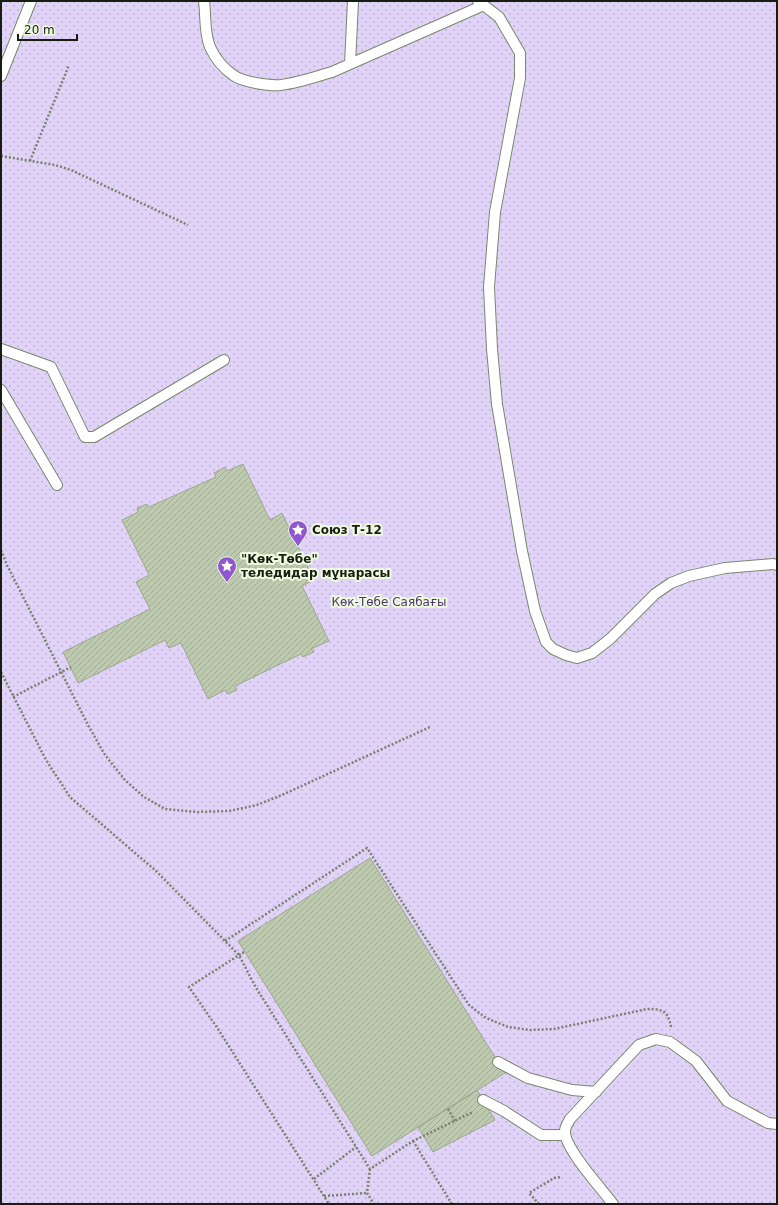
<svg xmlns="http://www.w3.org/2000/svg" width="778" height="1205" font-family="'DejaVu Sans',sans-serif">
<style>
.park{fill:url(#park-dots)}
.building{fill:url(#building-hatch);stroke:#9ca88e}
.lines{fill:none;stroke-linecap:round;stroke-linejoin:round}
.lane-casing{stroke:#7a866d;stroke-width:12}
.path{stroke:#798270;stroke-width:2.5;stroke-dasharray:2 2;stroke-linecap:butt}
.lane{stroke:#fff;stroke-width:10}
.labels{text-anchor:middle;stroke-width:4;stroke-linejoin:round;paint-order:stroke}
.poi-label{font-size:12px;font-weight:bold;fill:#181d13;stroke:#eefbdf;text-anchor:start}
.park-label{font-size:12px;fill:#4f356e;stroke:#eefbdf}
</style>
<defs>
<pattern id="park-dots" width="8" height="8" patternUnits="userSpaceOnUse"><rect width="8" height="8" fill="#e1d3f7"/><path d="M2 2h.1M6 6h.1" fill="none" stroke="#c0b5d3" stroke-width="1.8" stroke-linecap="round"/></pattern>
<pattern id="building-hatch" width="6" height="6" patternUnits="userSpaceOnUse"><rect width="6" height="6" fill="#bdcaaf"/><path d="M-1 1l2-2M0 6l6-6M5 7l2-2" fill="none" stroke="#a2ad96"/></pattern>
</defs>
<rect width="100%" height="100%" fill="#eefbdf"/>
<path class="park" d="M 1,1 L 777,1 L 777,1204 L 1,1204 Z"/>
<path class="building" d="M 243,464 L 270,520 L 282,513 L 314,580 L 302,586 L 329,641 L 311,649 L 314,652 L 303,657 L 301,654 L 235,686 L 237,690 L 227,694 L 225,690 L 208,699 L 181,643 L 169,648 L 165,640 L 78,683 L 63,652 L 150,609 L 136,582 L 149,575 L 122,520 L 138,512 L 137,508 L 147,504 L 149,507 L 216,477 L 214,473 L 225,467 L 227,471 Z
M 370,858 L 505,1073 L 372,1156 L 238,941 Z
M 477,1090 L 495,1120 L 433,1152 L 418,1127 Z"/>
<g class="lines">
<defs>
<path id="lane" d="M 204,1 C 206,16 204,33 210,47 C 215,58 223,68 233,75 C 242,82 269,86 281,85 C 298,83 315,77 332,72 L 484,5
M 478,1 L 499,17 L 520,53 L 520,78 L 495,212 L 489,287 L 492,349 L 497,404 L 522,551 L 535,611 L 546,642 L 553,649 L 566,655 L 577,658 L 592,653 L 610,639 L 655,594 L 671,583 L 689,576 L 725,568 L 773,564 L 777,565
M 350,64 L 353,1
M 1,76 L 31,1
M 1,349 L 51,367 L 85,437 L 94,437 L 224,360
M 1,390 L 57,485
M 498,1062 L 528,1078 L 572,1090 L 596,1092
M 483,1100 L 504,1111 L 541,1135 L 565,1135
M 613,1204 C 602,1189 564,1148 565,1131 C 565,1127 568,1123 570,1119 L 639,1045 L 656,1039 L 670,1042 L 696,1061 L 727,1101 L 768,1123 L 777,1124"/>
</defs>
<use href="#lane" class="lane-casing"/>
<path class="path" d="M 1,156 L 55,165 L 71,170 L 188,225
M 30,161 L 69,65
M 1,550 L 7,565 L 88,725 L 105,755 L 125,780 L 144,797 L 165,809 L 197,812 L 229,811 L 257,805 L 282,795 L 430,727
M 1,672 L 46,760 L 70,797 L 156,871 L 225,941 L 239,955 L 255,986 L 370,1169 L 413,1141 L 473,1112
M 13,697 L 71,667
M 225,941 L 367,848 L 469,1005 L 486,1018 L 508,1027 L 530,1030 L 554,1029 L 647,1009 C 663,1009 668,1011 671,1027
M 244,952 L 189,987 L 218,1029 L 329,1204
M 448,1109 L 455,1121
M 413,1141 L 452,1204
M 370,1169 L 367,1193 L 374,1204
M 314,1179 L 356,1147
M 324,1196 L 367,1193
M 539,1204 L 529,1193 L 554,1178 L 561,1177"/>
<use href="#lane" class="lane"/>
</g>
<defs>
<symbol id="sight-pin" viewBox="-11 -11 22 30"><path d="M0 17L-7.5 6A9.5 9.5 0 1 1 7.5 6Z" fill="#9057ce" stroke="#eefbdf"/><path d="M0-6L1.8-2.2L6-1.7L2.9 1.2L3.7 5.4L0 3.3L-3.7 5.4L-2.9 1.2L-6-1.7L-1.8-2.2Z" fill="#fff"/></symbol>
</defs>
<g fill-rule="evenodd">
<use href="#sight-pin" x="287" y="519" width="22" height="30"/>
<use href="#sight-pin" x="216" y="555" width="22" height="30"/>
</g>
<g class="labels">
<g class="poi-label">
<text x="312" y="534">Союз Т-12</text>
<text x="241" y="563">"Көк-Төбе"<tspan x="241" dy="14">теледидар мұнарасы</tspan></text>
</g>
<g class="park-label">
<text x="389" y="606">Көк-Төбе Саябағы</text>
</g>
</g>
<rect width="778" height="1205" fill="none" stroke="#181d13" stroke-width="4"/>
<path d="M18 34v6h59v-6" fill="none" stroke="#181d13" stroke-width="2"/>
<text x="24" y="34" font-size="12" fill="#181d13" stroke="#eefbdf" stroke-width="3" paint-order="stroke">20 m</text>
</svg>
